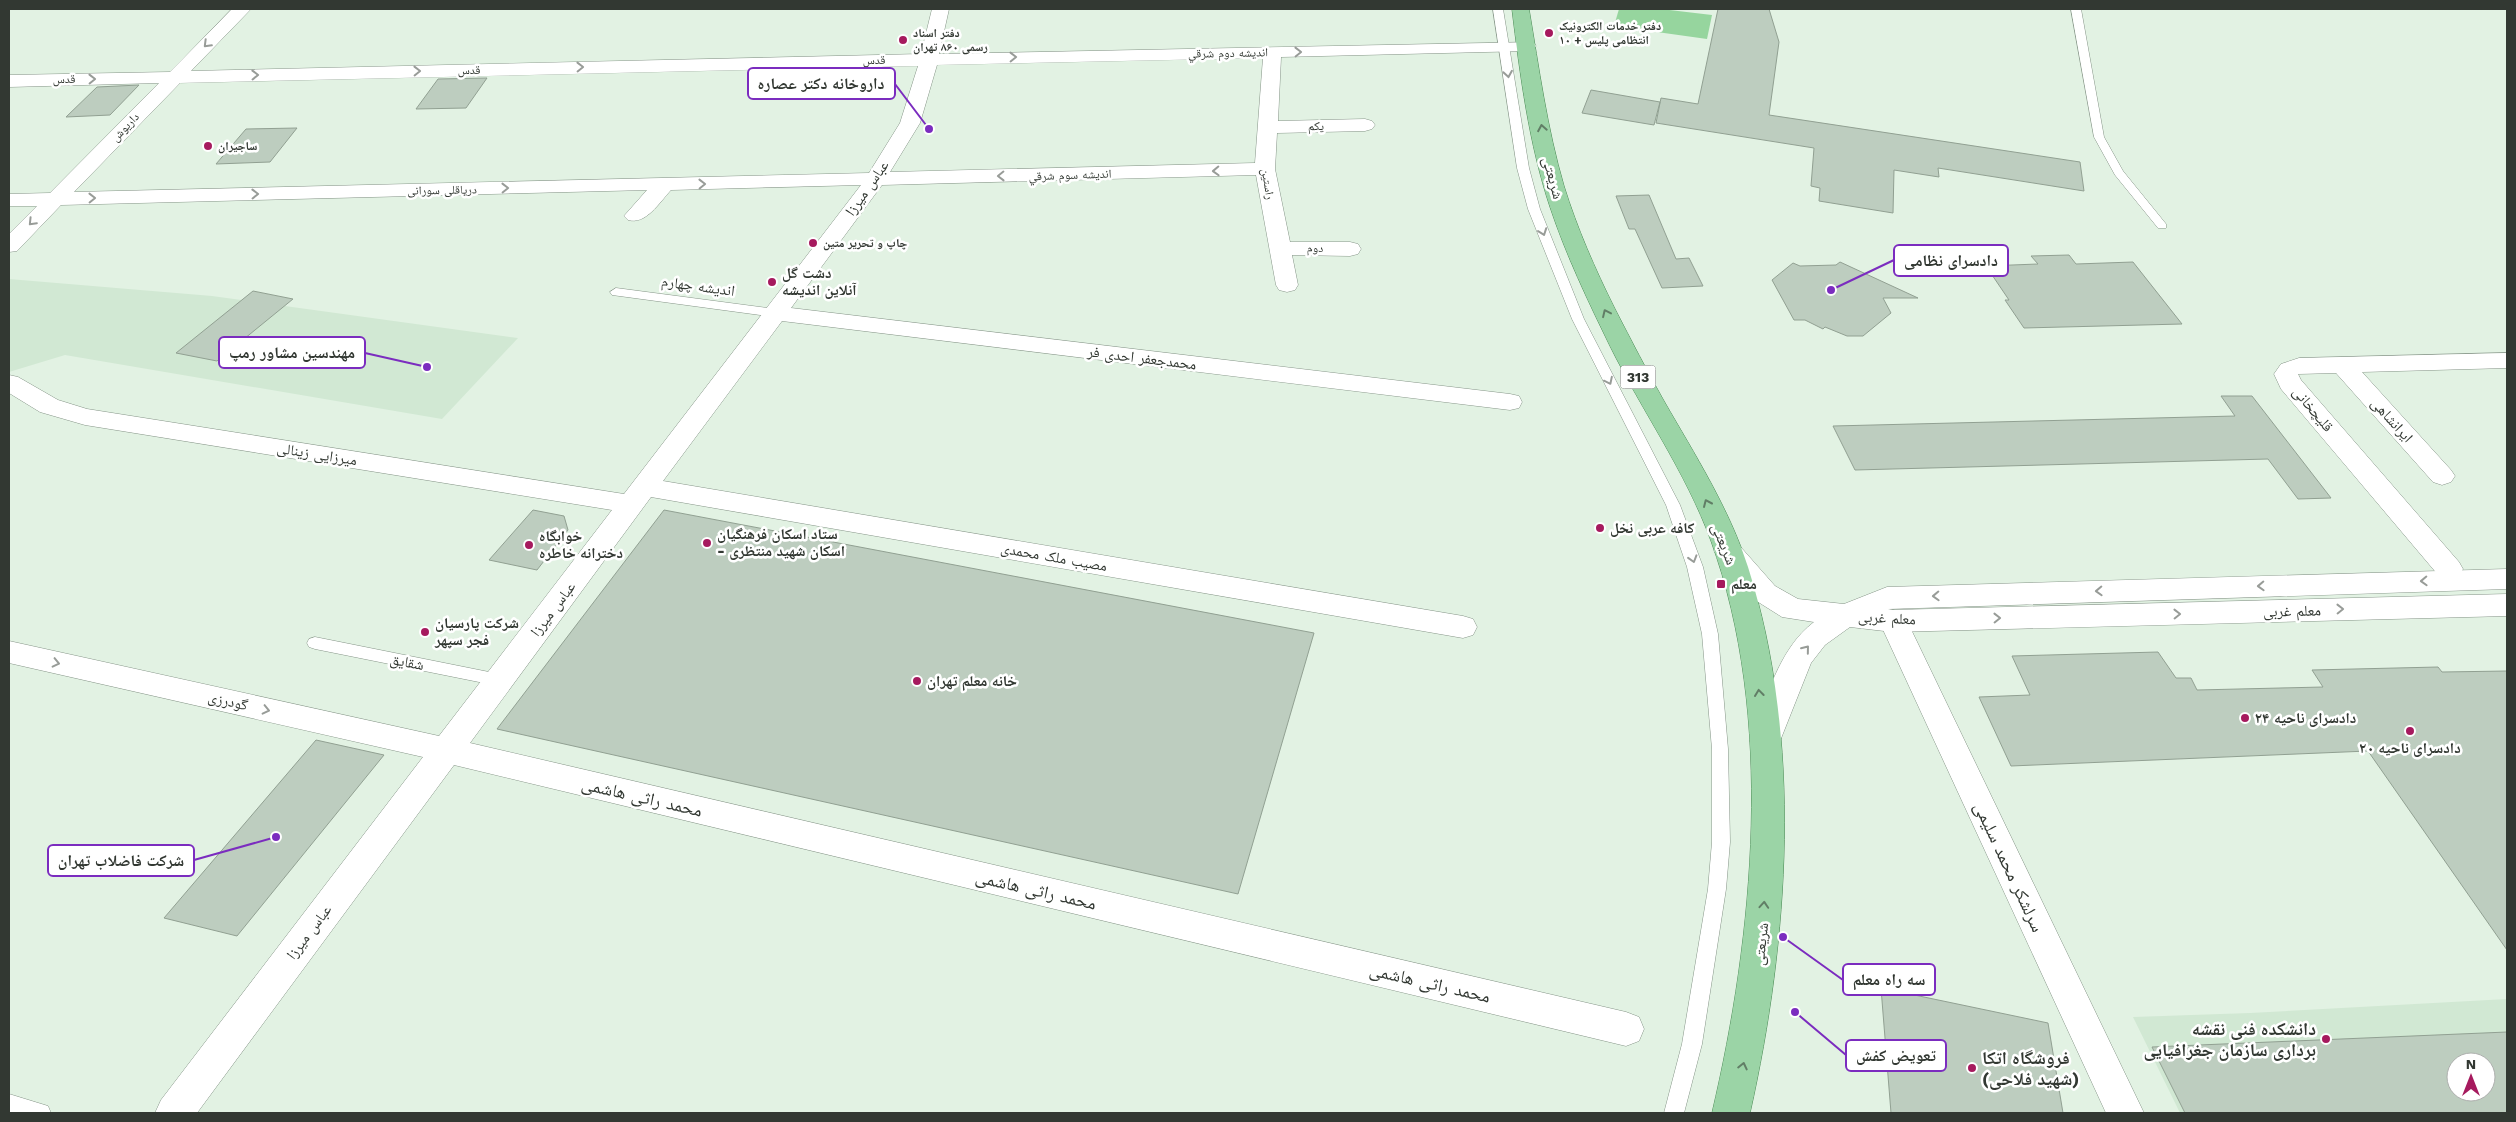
<svg xmlns="http://www.w3.org/2000/svg" width="2516" height="1122" font-family="'Work Sans','Noto Naskh Arabic',sans-serif">
<style>
.built{fill:#d1e8d3;fill-rule:evenodd}
.green{fill:#96d59e}
.building{fill:#bdcdbf;stroke:#91a092;fill-rule:evenodd}
.lines{fill:none;stroke-linecap:round;stroke-linejoin:round}
.lane-casing{stroke:#869588;stroke-width:1}
.street-casing{stroke:#869588;stroke-width:1}
.secondary-casing{stroke:#869588;stroke-width:1}
.primary-casing{stroke:#4b8b56;stroke-width:1}
.lane{fill:#fff;fill-rule:evenodd}
.street{fill:#fff;fill-rule:evenodd}
.secondary{fill:#fff;fill-rule:evenodd}
.primary{fill:#9bd4a6;fill-rule:evenodd}
.oneway{stroke:#989c98}
.oneway2{stroke:#617e66}
.poi-dot{fill:#a61a5e;stroke:#fff;stroke-width:2}
.labels{text-anchor:middle;stroke-width:5;stroke-linejoin:round;paint-order:stroke}
.far-poi-label{font-size:12px;font-weight:bold;fill:#323832;stroke:#fff;text-anchor:start}
.far-street-label{font-size:12px;fill:#323832;stroke:#fff}
.shield{fill:#fff;stroke:#707470;stroke-width:1}
.shield-label{font-size:14px;font-weight:bold;fill:#323832}
.street-label{font-size:15px;fill:#323832;stroke:#fff}
.poi-label{font-size:15px;font-weight:bold;fill:#323832;stroke:#fff;text-anchor:start}
.near-street-label{font-size:18px;fill:#323832;stroke:#fff}
.near-poi-label{font-size:18px;font-weight:bold;fill:#323832;stroke:#fff;text-anchor:end}
.leader{fill:none;stroke:#7b2cbf;stroke-width:2}
.callout-dot{fill:#7b2cbf;stroke:#fff;stroke-width:2}
.callout{fill:#fff;stroke:#7b2cbf;stroke-width:2}
.callout-label{font-size:16px;text-anchor:middle;font-weight:bold;fill:#323832}
</style>
<rect width="100%" height="100%" fill="#e2f2e3"/>
<path class="built" d="M 9,279 L 212,296 L 518,338 L 442,419 L 65,355 L 9,372 Z
M 2507,999 L 2507,1113 L 2180,1113 L 2133,1017 L 2250,1013 ZM 2456,1062 L 2486,1062 L 2486,1092 L 2456,1092 Z"/>
<path class="green" d="M 1619,9 L 1661,9 L 1712,15 L 1707,39 L 1614,26 Z"/>
<path class="building" d="M 1718,9 L 1769,9 L 1779,42 L 1769,115 L 2080,162 L 2084,191 L 1938,168 L 1939,177 L 1894,170 L 1893,213 L 1819,201 L 1820,188 L 1811,186 L 1814,148 L 1656,123 L 1661,98 L 1698,104 Z
M 487,78 L 466,108 L 416,109 L 438,79 Z
M 139,85 L 110,115 L 66,117 L 97,87 Z
M 1591,90 L 1660,102 L 1654,125 L 1582,113 Z
M 297,128 L 270,162 L 216,164 L 246,129 Z
M 1649,195 L 1676,259 L 1689,258 L 1703,286 L 1662,288 L 1635,229 L 1629,229 L 1616,196 Z
M 2069,255 L 2076,264 L 2133,262 L 2182,324 L 2024,328 L 2005,300 L 2009,300 L 1986,266 L 2038,264 L 2031,256 Z
M 1840,262 L 1918,298 L 1883,298 L 1891,313 L 1863,336 L 1847,336 L 1825,327 L 1823,329 L 1805,320 L 1794,320 L 1772,280 L 1793,263 L 1800,266 L 1836,265 Z
M 253,291 L 293,299 L 217,361 L 176,353 Z
M 2221,396 L 2252,396 L 2331,498 L 2298,499 L 2268,459 L 1855,470 L 1833,426 L 2235,416 Z
M 533,510 L 564,516 L 568,530 L 537,570 L 489,560 Z
M 664,510 L 1314,633 L 1238,894 L 497,729 Z
M 2158,652 L 2176,678 L 2191,678 L 2197,690 L 2323,687 L 2312,670 L 2438,667 L 2442,672 L 2507,671 L 2507,950 L 2368,751 L 2011,766 L 1979,697 L 2030,695 L 2012,656 Z
M 316,740 L 384,755 L 237,936 L 164,918 Z
M 1881,988 L 2048,1023 L 2063,1113 L 1891,1113 Z
M 2507,1032 L 2507,1113 L 2185,1113 L 2152,1047 ZM 2456,1062 L 2486,1062 L 2486,1092 L 2456,1092 Z"/>
<g class="lines">
<defs>
<path id="lane" d="M 1493,9 L 1503,9 L 1529,168 L 1540,209 L 1584,319 L 1680,505 L 1703,567 L 1718,634 L 1728,749 L 1730,842 L 1726,889 L 1702,1044 L 1684,1113 L 1664,1113 L 1682,1044 L 1708,889 L 1712,842 L 1712,749 L 1702,634 L 1687,567 L 1666,505 L 1572,319 L 1528,209 L 1517,168 Z
M 2071,9 L 2081,9 L 2104,137 L 2123,171 L 2166,224 L 2166,228 L 2158,228 L 2115,175 L 2094,137 Z
M 616,288 L 775,309 L 781,313 L 775,317 L 612,295 L 610,292 Z
M 315,637 L 499,674 L 505,675 L 507,680 L 505,685 L 499,686 L 315,649 L 309,647 L 307,643 L 309,639 Z
M 9,1094 L 48,1106 L 51,1113 L 9,1113 Z"/>
<path id="street" d="M 232,9 L 251,9 L 191,71 L 921,54 L 932,9 L 949,9 L 939,54 L 1533,42 L 1536,46 L 1533,50 L 1527,51 L 1281,57 L 1278,121 L 1365,119 L 1372,121 L 1375,125 L 1372,129 L 1365,131 L 1277,133 L 1275,169 L 1290,242 L 1350,242 L 1358,244 L 1361,249 L 1358,254 L 1350,256 L 1292,255 L 1298,285 L 1295,290 L 1287,292 L 1279,290 L 1276,285 L 1256,175 L 882,185 L 791,308 L 1510,394 L 1519,396 L 1522,402 L 1519,408 L 1510,410 L 782,321 L 663,481 L 1463,616 L 1473,619 L 1477,627 L 1473,635 L 1463,638 L 651,497 L 470,743 L 1626,1012 L 1639,1017 L 1644,1029 L 1639,1041 L 1626,1046 L 454,765 L 197,1113 L 155,1113 L 161,1100 L 423,757 L 9,663 L 9,641 L 439,736 L 612,510 L 85,425 L 40,412 L 9,393 L 9,375 L 18,377 L 58,400 L 87,409 L 624,494 L 861,185 L 671,190 C 659,203 646,225 628,220 L 624,216 L 647,190 L 61,205 L 17,251 L 9,252 L 9,234 L 37,206 L 9,206 L 9,194 L 50,193 L 159,83 L 9,87 L 9,75 L 170,72 ZM 1263,58 L 1255,163 L 890,172 L 920,123 L 937,65 ZM 918,66 L 900,123 L 869,173 L 74,192 L 180,83 Z
M 2507,353 L 2507,368 L 2362,372 L 2451,470 L 2455,476 L 2451,482 L 2442,485 L 2433,482 L 2336,373 L 2298,374 L 2301,380 L 2459,562 L 2463,569 L 2459,576 L 2449,579 L 2439,576 L 2281,389 L 2274,374 L 2281,364 L 2299,358 Z
M 1893,610 L 1903,613 L 1907,621 L 2144,1113 L 2106,1113 L 1879,621 L 1883,613 Z"/>
<path id="secondary" d="M 1728,541 L 1738,544 L 1775,586 L 1798,599 L 1844,604 L 1887,587 L 2507,569 L 2507,589 L 1888,609 L 1893,610 L 2507,594 L 2507,616 L 1893,632 L 1850,627 L 1825,645 L 1811,663 L 1780,741 L 1776,750 L 1765,754 L 1754,750 L 1750,741 C 1766,701 1778,649 1814,622 L 1782,617 L 1755,600 L 1714,551 L 1718,544 Z"/>
<path id="primary" d="M 1512,9 L 1529,9 C 1539,68 1547,128 1564,186 C 1577,228 1595,269 1615,309 C 1631,340 1647,371 1664,401 C 1695,455 1729,508 1748,567 C 1803,740 1789,939 1750,1113 L 1712,1113 C 1754,935 1775,716 1711,541 C 1686,472 1642,411 1610,346 C 1588,301 1566,255 1550,207 C 1529,144 1520,75 1512,9 Z"/>
</defs>
<use href="#lane" class="lane-casing"/>
<use href="#street" class="street-casing"/>
<use href="#secondary" class="secondary-casing"/>
<use href="#primary" class="primary-casing"/>
<use href="#lane" class="lane"/>
<use href="#street" class="street"/>
<use href="#secondary" class="secondary"/>
<use href="#primary" class="primary"/>
</g>
<defs><path id="oneway-chevron" d="M-2-3.5L2.5 0L-2 3.5" fill="none" stroke-width="1.6" stroke-linecap="round" stroke-linejoin="round" transform="scale(1.25)"/></defs>
<g class="oneway">
<use href="#oneway-chevron" transform="translate(207 44) rotate(135)"/>
<use href="#oneway-chevron" transform="translate(1298 52) rotate(-1)"/>
<use href="#oneway-chevron" transform="translate(1013 57) rotate(-1)"/>
<use href="#oneway-chevron" transform="translate(580 67) rotate(-1)"/>
<use href="#oneway-chevron" transform="translate(417 71) rotate(-1)"/>
<use href="#oneway-chevron" transform="translate(1508 74) rotate(81)"/>
<use href="#oneway-chevron" transform="translate(255 75) rotate(-1)"/>
<use href="#oneway-chevron" transform="translate(92 79) rotate(-1)"/>
<use href="#oneway-chevron" transform="translate(1216 171) rotate(178)"/>
<use href="#oneway-chevron" transform="translate(1001 176) rotate(179)"/>
<use href="#oneway-chevron" transform="translate(702 184) rotate(-1)"/>
<use href="#oneway-chevron" transform="translate(505 188) rotate(-1)"/>
<use href="#oneway-chevron" transform="translate(255 194) rotate(-1)"/>
<use href="#oneway-chevron" transform="translate(92 198) rotate(-1)"/>
<use href="#oneway-chevron" transform="translate(32 222) rotate(134)"/>
<use href="#oneway-chevron" transform="translate(1543 232) rotate(70)"/>
<use href="#oneway-chevron" transform="translate(1609 381) rotate(64)"/>
<use href="#oneway-chevron" transform="translate(1693 559) rotate(73)"/>
<use href="#oneway-chevron" transform="translate(2424 581) rotate(178)"/>
<use href="#oneway-chevron" transform="translate(2261 586) rotate(178)"/>
<use href="#oneway-chevron" transform="translate(2099 591) rotate(178)"/>
<use href="#oneway-chevron" transform="translate(1936 596) rotate(178)"/>
<use href="#oneway-chevron" transform="translate(2340 609) rotate(-1)"/>
<use href="#oneway-chevron" transform="translate(2177 614) rotate(-1)"/>
<use href="#oneway-chevron" transform="translate(1997 618) rotate(-1)"/>
<use href="#oneway-chevron" transform="translate(1806 649) rotate(-51)"/>
<use href="#oneway-chevron" transform="translate(56 663) rotate(13)"/>
<use href="#oneway-chevron" transform="translate(266 710) rotate(13)"/>
</g>
<g class="oneway2">
<use href="#oneway-chevron" transform="translate(1542 128) rotate(-100)"/>
<use href="#oneway-chevron" transform="translate(1606 313) rotate(-115)"/>
<use href="#oneway-chevron" transform="translate(1707 503) rotate(-114)"/>
<use href="#oneway-chevron" transform="translate(1759 693) rotate(-97)"/>
<use href="#oneway-chevron" transform="translate(1764 905) rotate(-86)"/>
<use href="#oneway-chevron" transform="translate(1743 1066) rotate(-77)"/>
</g>
<g class="poi-dot">
<circle cx="1549" cy="33" r="5"/>
<circle cx="903" cy="40" r="5"/>
<circle cx="208" cy="146" r="5"/>
<circle cx="813" cy="243" r="5"/>
<circle cx="772" cy="282" r="5"/>
<circle cx="1600" cy="528" r="5"/>
<circle cx="707" cy="543" r="5"/>
<circle cx="529" cy="545" r="5"/>
<rect x="1716" y="579" width="10" height="10" rx="2.5"/>
<circle cx="425" cy="632" r="5"/>
<circle cx="917" cy="681" r="5"/>
<circle cx="2245" cy="718" r="5"/>
<circle cx="2410" cy="731" r="5"/>
<circle cx="2326" cy="1039" r="5"/>
<circle cx="1972" cy="1068" r="5"/>
</g>
<g class="labels">
<g class="far-poi-label">
<text x="1559" y="30">دفتر خدمات الکترونیک<tspan x="1559" dy="14">انتظامی پلیس + ۱۰</tspan></text>
<text x="913" y="37">دفتر اسناد<tspan x="913" dy="14">رسمی ۸۶۰ تهران</tspan></text>
<text x="218" y="150">ساجیران</text>
<text x="823" y="247">چاپ و تحریر متین</text>
</g>
<g class="far-street-label">
<text transform="translate(1228 53) rotate(-1)" y="4">انديشه دوم شرقي</text>
<text transform="translate(874 60) rotate(-1)" y="4">قدس</text>
<text transform="translate(469 70) rotate(-1)" y="4">قدس</text>
<text transform="translate(64 79) rotate(-1)" y="4">قدس</text>
<text transform="translate(1316 126) rotate(-1)" y="4">یکم</text>
<text transform="translate(125 127) rotate(-46)" y="4">داریوش</text>
<text transform="translate(1070 175) rotate(-2)" y="4">اندیشه سوم شرقي</text>
<text transform="translate(1268 184) rotate(81)" y="4">راستین</text>
<text transform="translate(442 190) rotate(-1)" y="4">دریاقلی سورانی</text>
<text transform="translate(1315 248) rotate(1)" y="4">دوم</text>
</g>
<rect class="shield" x="1620.5" y="365.5" width="35" height="23" rx="4"/>
<g class="shield-label">
<text x="1638" y="382">313</text>
</g>
<g class="street-label">
<text transform="translate(1553 178) rotate(75)" y="5">شریعتی</text>
<text transform="translate(867 188) rotate(-55)" y="5">عباس میرزا</text>
<text transform="translate(698 286) rotate(8)" y="5">اندیشه چهارم</text>
<text transform="translate(1142 358) rotate(7)" y="5">محمدجعفر احدی فر</text>
<text transform="translate(2313 409) rotate(50)" y="5">قلیچخانی</text>
<text transform="translate(2392 420) rotate(48)" y="5">ایرانشاهی</text>
<text transform="translate(317 454) rotate(9)" y="5">میرزایی زینالی</text>
<text transform="translate(1724 544) rotate(68)" y="5">شریعتی</text>
<text transform="translate(1054 557) rotate(10)" y="5">مصیب ملک محمدی</text>
<text transform="translate(553 609) rotate(-53)" y="5">عباس میرزا</text>
<text transform="translate(2292 611) rotate(-1)" y="5">معلم غربی</text>
<text transform="translate(1887 618) rotate(3)" y="5">معلم غربی</text>
<text transform="translate(407 662) rotate(11)" y="5">شقایق</text>
<text transform="translate(228 701) rotate(13)" y="5">گودرزی</text>
<text transform="translate(309 932) rotate(-53)" y="5">عباس میرزا</text>
<text transform="translate(1761 944) rotate(-84)" y="5">شریعتی</text>
</g>
<g class="poi-label">
<text x="782" y="278">دشت گل<tspan x="782" dy="17">آنلاین اندیشه</tspan></text>
<text x="1610" y="533">کافه عربی نخل</text>
<text x="717" y="539">ستاد اسکان فرهنگیان<tspan x="717" dy="17">- اسکان شهید منتظری</tspan></text>
<text x="539" y="541">خوابگاه<tspan x="539" dy="17">دخترانه خاطره</tspan></text>
<text x="1731" y="589">معلم</text>
<text x="435" y="628">شرکت پارسیان<tspan x="435" dy="17">فجر سپهر</tspan></text>
<text x="927" y="686">خانه معلم تهران</text>
<text x="2255" y="723">دادسرای ناحیه ۲۴</text>
<text x="2410" y="753" text-anchor="middle">دادسرای ناحیه ۲۰</text>
</g>
<g class="near-street-label">
<text transform="translate(642 797) rotate(13)" y="6">محمد راثی هاشمی</text>
<text transform="translate(2009 867) rotate(65)" y="6">سرلشکر محمد سلیمی</text>
<text transform="translate(1036 890) rotate(13)" y="6">محمد راثی هاشمی</text>
<text transform="translate(1430 983) rotate(13)" y="6">محمد راثی هاشمی</text>
</g>
<g class="near-poi-label">
<text x="2316" y="1035">دانشکده فنی نقشه<tspan x="2316" dy="21">برداری سازمان جغرافیایی</tspan></text>
<text x="1982" y="1064" text-anchor="start">فروشگاه اتکا<tspan x="1982" dy="21">(شهید فلاحی)</tspan></text>
</g>
</g>
<path class="leader" d="M929 129L895 84M1831 290L1894 260M427 367L365 353M276 837L194 860M1783 937L1843 980M1795 1012L1846 1055"/>
<g class="callout-dot">
<circle cx="929" cy="129" r="5"/>
<circle cx="1831" cy="290" r="5"/>
<circle cx="427" cy="367" r="5"/>
<circle cx="276" cy="837" r="5"/>
<circle cx="1783" cy="937" r="5"/>
<circle cx="1795" cy="1012" r="5"/>
</g>
<g class="callout">
<rect x="748" y="68" width="147" height="31" rx="5"/>
<rect x="1894" y="245" width="114" height="31" rx="5"/>
<rect x="219" y="337" width="146" height="31" rx="5"/>
<rect x="48" y="845" width="146" height="31" rx="5"/>
<rect x="1843" y="964" width="92" height="31" rx="5"/>
<rect x="1846" y="1040" width="100" height="31" rx="5"/>
</g>
<g class="callout-label">
<text x="821" y="89">داروخانه دکتر عصاره</text>
<text x="1951" y="266">دادسرای نظامی</text>
<text x="292" y="358">مهندسین مشاور رمپ</text>
<text x="121" y="866">شرکت فاضلاب تهران</text>
<text x="1889" y="985">سه راه معلم</text>
<text x="1896" y="1061">تعویض کفش</text>
</g>
<rect width="2516" height="1122" fill="none" stroke="#323832" stroke-width="20"/>
<g transform="translate(2471 1077)"><circle r="24" fill="#ffffff" stroke="#adafad"/>
<path d="M0-4L9 19L0 12L-9 19Z" fill="#a61a5e"/>
<text y="-8" font-size="14" font-weight="bold" text-anchor="middle" fill="#323832">N</text>
</g>
</svg>
